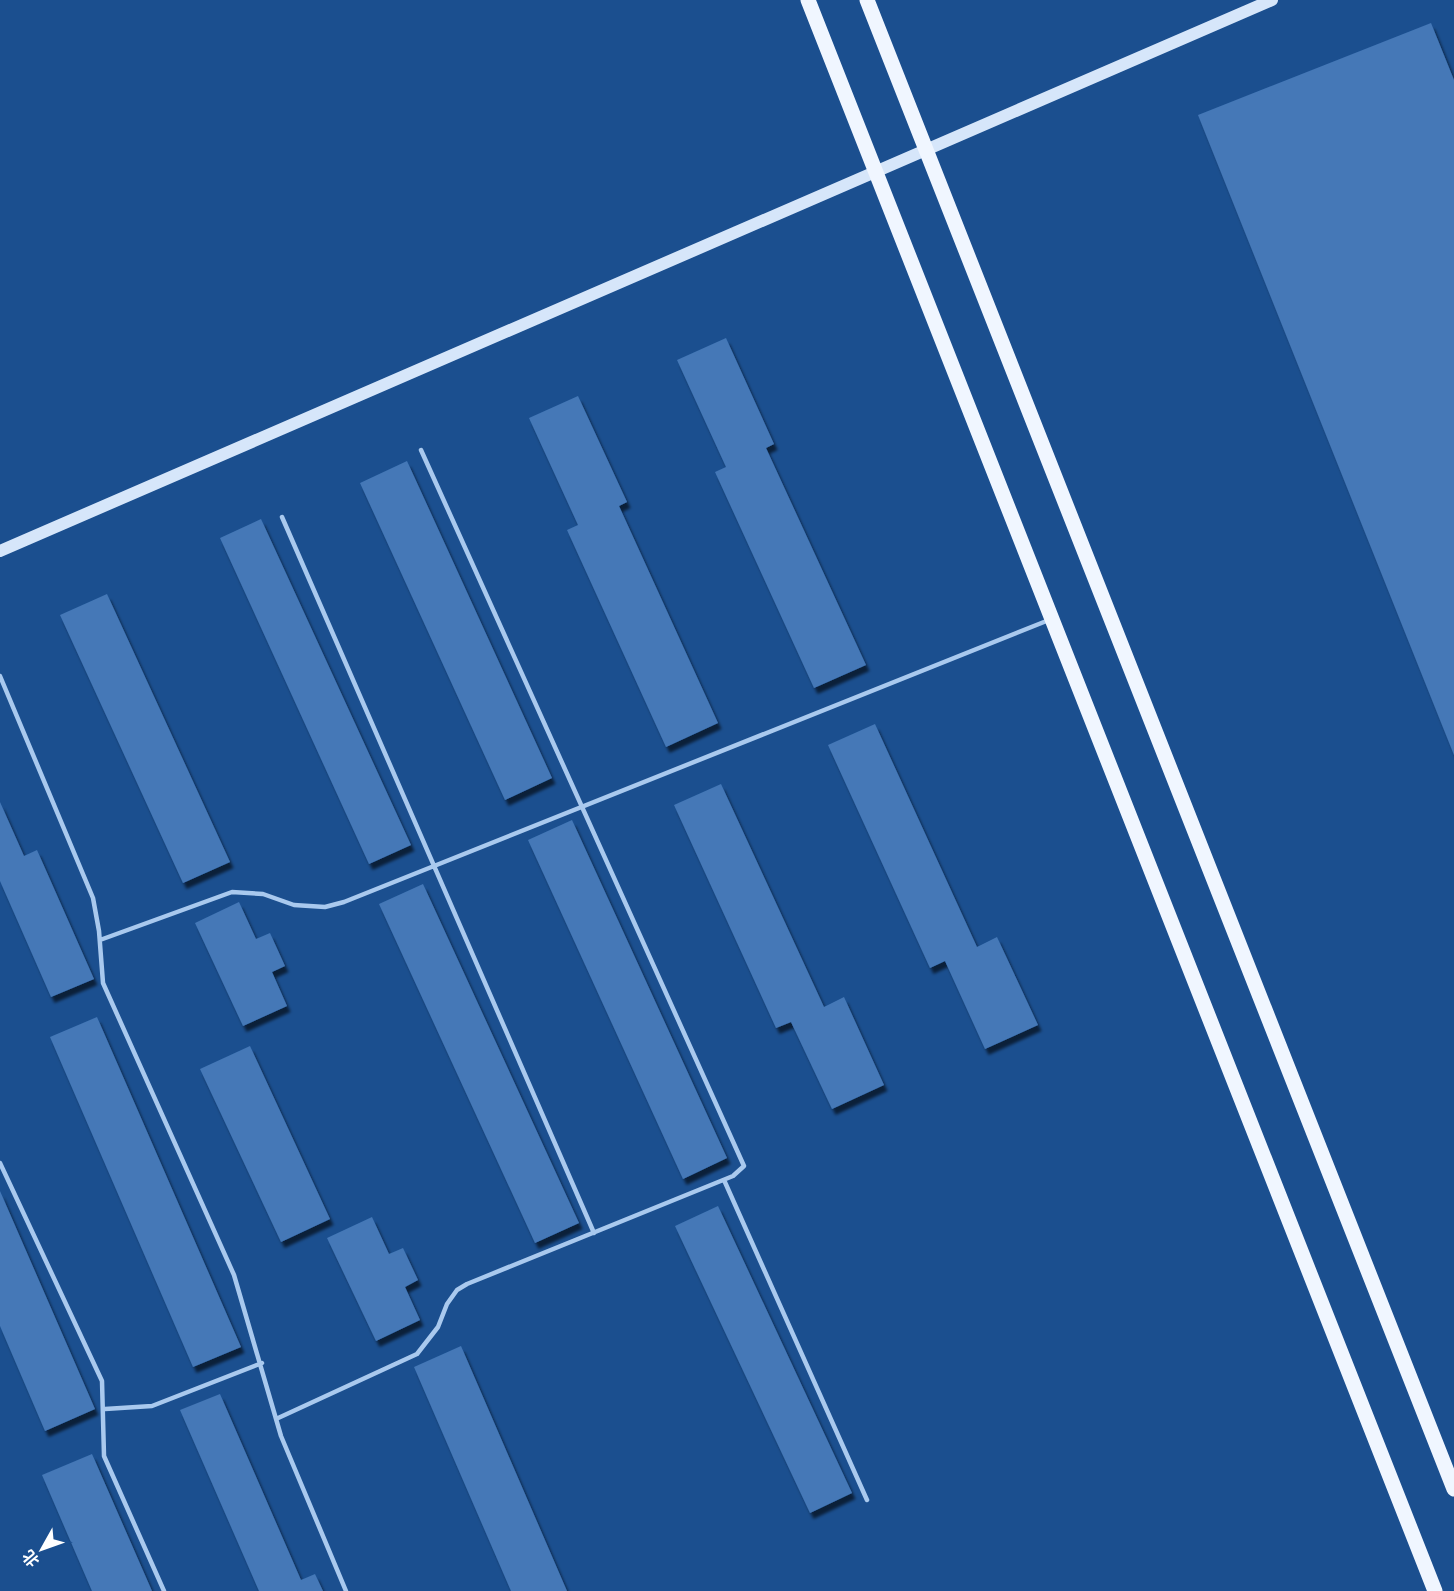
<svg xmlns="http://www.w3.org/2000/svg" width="1454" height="1591" font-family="Overpass,'Noto Sans SC',sans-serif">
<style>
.building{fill:#4478b7;filter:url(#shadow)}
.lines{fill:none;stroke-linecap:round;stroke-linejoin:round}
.lane{stroke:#a9c9ee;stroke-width:4.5}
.secondary{stroke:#d6e6fa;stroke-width:12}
.primary{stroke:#f0f6ff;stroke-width:15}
</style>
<defs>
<filter id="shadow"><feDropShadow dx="3.5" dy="6" stdDeviation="1.5" flood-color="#0009"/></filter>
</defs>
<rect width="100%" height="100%" fill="#1b4f8f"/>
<path class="building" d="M 1431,23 L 1454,80 L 1454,755 L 1198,115 Z
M 726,338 L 774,444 L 766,448 L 866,665 L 814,688 L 715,472 L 726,467 L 677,360 Z
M 578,396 L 627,502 L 619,506 L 718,723 L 666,747 L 567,530 L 578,525 L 529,418 Z
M 407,461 L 552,778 L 505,800 L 360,483 Z
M 261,519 L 411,845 L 369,864 L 220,538 Z
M 107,594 L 230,862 L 183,883 L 60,615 Z
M 875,724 L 977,947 L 997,937 L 1038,1025 L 985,1049 L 945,961 L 930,968 L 828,745 Z
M 721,784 L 824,1007 L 844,997 L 884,1085 L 832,1109 L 791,1022 L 776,1028 L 674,805 Z
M 0,802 L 24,856 L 37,850 L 94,979 L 51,997 L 0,881 Z
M 572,820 L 727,1158 L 683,1179 L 528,840 Z
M 423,884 L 579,1223 L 535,1243 L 379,904 Z
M 239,902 L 256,939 L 270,933 L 285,966 L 272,972 L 287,1006 L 243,1026 L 195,923 Z
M 97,1017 L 241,1347 L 193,1367 L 50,1037 Z
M 250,1046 L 330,1219 L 281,1242 L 200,1069 Z
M 0,1191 L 95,1409 L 45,1431 L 0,1326 Z
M 718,1206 L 852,1493 L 810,1513 L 675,1226 Z
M 372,1217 L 389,1254 L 403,1248 L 418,1280 L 405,1287 L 420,1320 L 376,1341 L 327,1238 Z
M 461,1346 L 567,1591 L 511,1591 L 414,1367 Z
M 220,1394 L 301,1580 L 315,1574 L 323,1591 L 259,1591 L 180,1410 Z
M 92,1454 L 152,1591 L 92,1591 L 42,1475 Z"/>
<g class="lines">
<path class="lane" d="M 282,517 L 594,1233
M 0,676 L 93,898 L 99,931 L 103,983 L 234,1275 L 281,1436 L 346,1591
M 100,940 L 232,892 L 263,894 L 294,905 L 325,907 L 344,902 L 1049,620
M 0,1163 L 102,1381 L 104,1456 L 164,1591
M 724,1180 L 867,1500
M 105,1409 L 152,1406 L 262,1363
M 276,1419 L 417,1354 L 438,1327 L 447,1304 L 457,1290 L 467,1284 L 733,1176 L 744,1166 L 421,450"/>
<path class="secondary" d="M 0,551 L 1272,0"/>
<path class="primary" d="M 808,0 L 1435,1591
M 867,0 L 1454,1489"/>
</g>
<g transform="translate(42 1549) rotate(230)" stroke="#1b4f8f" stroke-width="4.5" paint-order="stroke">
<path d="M0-4.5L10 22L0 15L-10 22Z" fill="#ffffff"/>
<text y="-9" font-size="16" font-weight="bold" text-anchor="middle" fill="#ffffff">北</text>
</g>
</svg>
